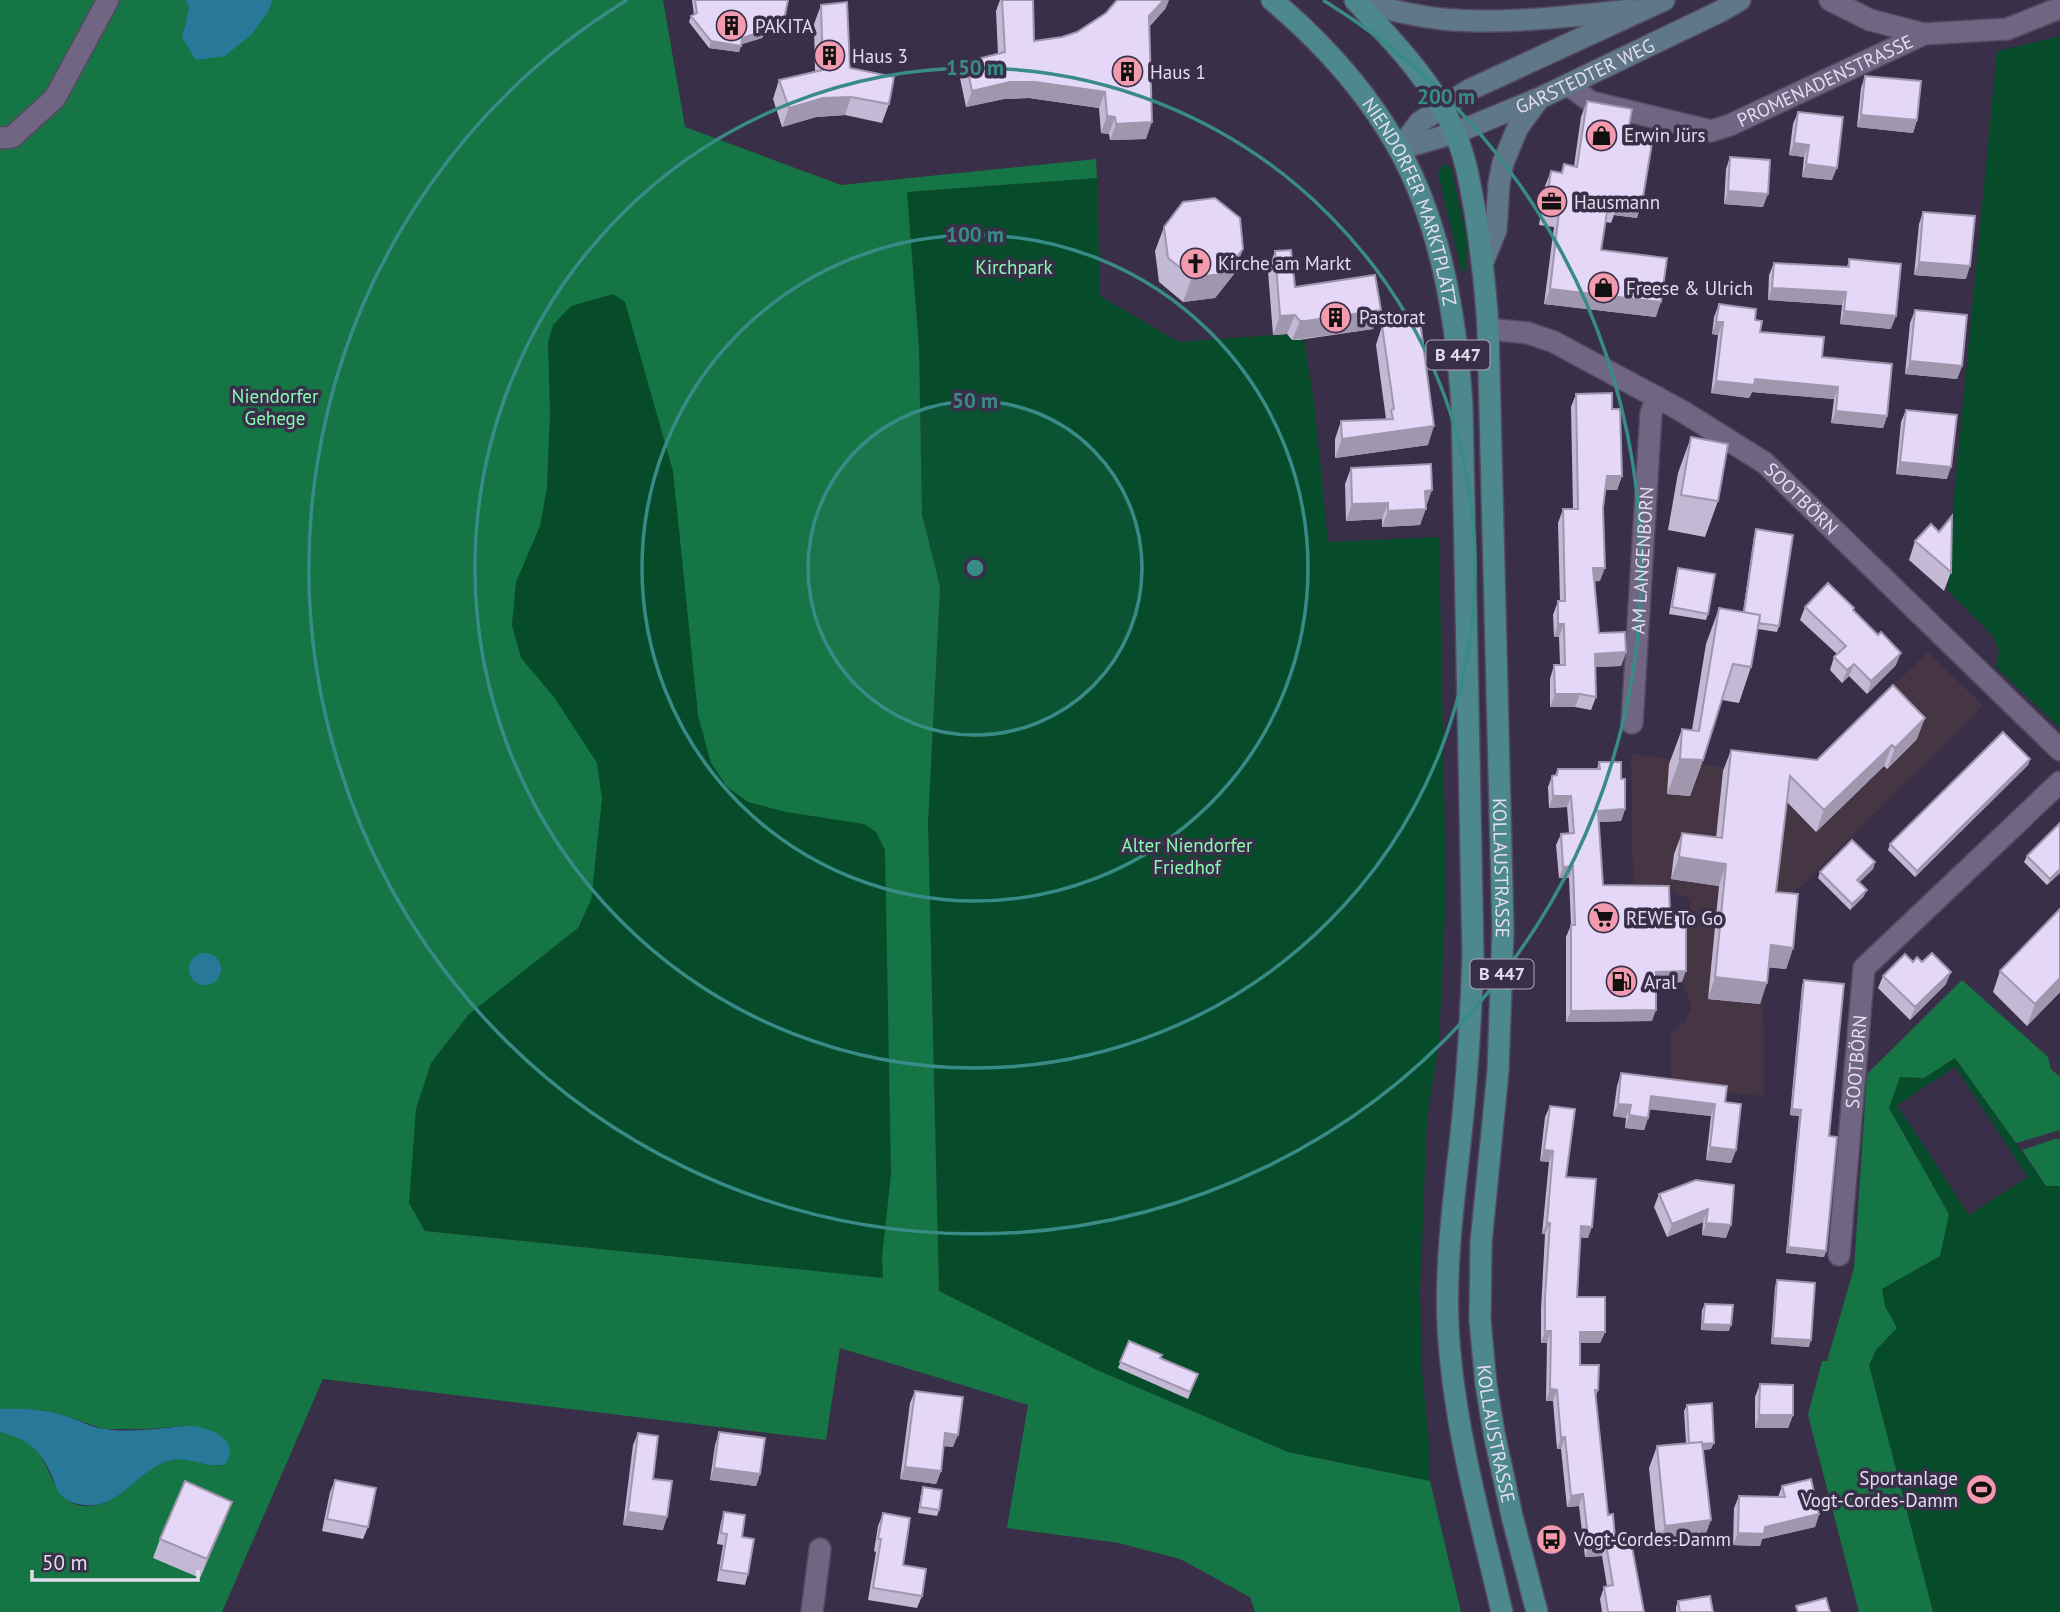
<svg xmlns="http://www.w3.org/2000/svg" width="2060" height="1612" font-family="'PT Sans',sans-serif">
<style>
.industrial{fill:#463643}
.green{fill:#064c2a;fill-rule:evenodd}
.forest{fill:#167544;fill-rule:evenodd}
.water{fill:#28789a}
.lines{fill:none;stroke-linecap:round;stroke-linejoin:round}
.minor-casing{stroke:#534a60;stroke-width:24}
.tertiary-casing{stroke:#534a60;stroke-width:24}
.secondary-casing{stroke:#534a60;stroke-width:24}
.primary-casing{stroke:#534a60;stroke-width:24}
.minor{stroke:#706582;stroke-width:21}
.tertiary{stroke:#706582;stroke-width:21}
.secondary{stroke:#5f7788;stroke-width:21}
.primary{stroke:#4d888e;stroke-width:21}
.wall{fill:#c4b9d5}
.shaded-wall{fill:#a096ae}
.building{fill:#e4d7f8;stroke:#a096ae;stroke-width:2}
.ring{fill:none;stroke:#398b87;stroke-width:3.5}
.labels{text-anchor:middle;stroke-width:7;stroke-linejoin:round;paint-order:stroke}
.shield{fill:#392f48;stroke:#b0a9bc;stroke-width:2}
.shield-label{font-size:18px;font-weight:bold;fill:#e3dded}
.poi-label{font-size:19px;fill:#e3dded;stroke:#392f48;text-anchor:start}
.street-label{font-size:19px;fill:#e3dded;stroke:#392f48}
.park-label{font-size:19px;fill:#87fab2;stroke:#392f48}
.centre{fill:#398b87;stroke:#392f48;stroke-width:3.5}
.ring-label{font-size:21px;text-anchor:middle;font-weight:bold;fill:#398b87;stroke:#392f48;stroke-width:7;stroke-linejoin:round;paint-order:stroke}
</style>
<rect width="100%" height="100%" fill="#392f48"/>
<path class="industrial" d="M 1928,652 L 1983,706 L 1806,882 L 1769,913 L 1763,967 L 1764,1096 L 1671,1087 L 1671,1033 L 1684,1023 L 1692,1007 L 1682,982 L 1682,925 L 1691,904 L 1687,898 L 1669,890 L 1633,885 L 1631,754 L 1799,778 Z"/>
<path class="green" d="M 2060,36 L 2060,728 L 1996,667 L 1999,652 L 1993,636 L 1948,591 L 1952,517 L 1997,51 Z
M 1443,164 L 1451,167 L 1467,240 L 1466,271 L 1461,270 L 1438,173 Z
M 1097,178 L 1100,296 L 1179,342 L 1303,333 L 1314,402 L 1328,542 L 1439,537 L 1446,890 L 1439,1042 L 1427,1120 L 1420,1293 L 1422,1370 L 1430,1454 L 1430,1481 L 1288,1452 L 1096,1370 L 939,1292 L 928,823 L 940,587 L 922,515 L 919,348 L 907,192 Z
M 620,288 L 880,334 L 892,1174 L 886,1249 L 882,1253 L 883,1278 L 425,1231 L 414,1212 L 408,1211 L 400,1094 L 501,325 Z
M 1955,1058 L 2046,1186 L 2060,1186 L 2060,1612 L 1933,1612 L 1869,1365 L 1876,1350 L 1897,1328 L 1885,1306 L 1881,1289 L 1940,1256 L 1949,1214 L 1889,1107 L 1900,1076 L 1924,1078 ZM 1955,1067 L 2028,1177 L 1969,1215 L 1897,1105 Z"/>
<path class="forest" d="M 0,0 L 185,0 L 189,7 L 182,38 L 268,12 L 273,0 L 663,0 L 685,127 L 841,185 L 1096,159 L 1097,178 L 907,192 L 919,348 L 922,515 L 940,587 L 928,823 L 939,1291 L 1097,1370 L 1288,1452 L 1430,1481 L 1461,1612 L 1255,1612 L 1250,1597 L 1180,1559 L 1119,1543 L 1007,1528 L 1028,1405 L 840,1348 L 826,1440 L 323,1379 L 222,1612 L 0,1612 L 0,1432 C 10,1435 21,1437 30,1443 C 51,1459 50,1498 78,1505 C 118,1514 136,1468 171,1460 C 186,1456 204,1463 219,1466 L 183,1426 L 148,1429 L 104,1429 L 59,1414 L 39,1410 L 0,1409 ZM 613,294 L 625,302 L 673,471 L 698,715 L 711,763 L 727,787 L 748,802 L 786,812 L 864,824 L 876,832 L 885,850 L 891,1174 L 882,1258 L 883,1278 L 425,1231 L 409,1203 L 416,1109 L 431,1063 L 469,1014 L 578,928 L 591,900 L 602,799 L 597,763 L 554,697 L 521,658 L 512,625 L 516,582 L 540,526 L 547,488 L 550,412 L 548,343 L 553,325 L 571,306 Z
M 1962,980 L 2048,1057 L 2051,1069 L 2060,1077 L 2060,1130 L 2016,1143 L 1955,1058 L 1924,1078 L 1900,1077 L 1889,1108 L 1949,1214 L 1940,1256 L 1882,1289 L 1885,1306 L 1897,1328 L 1876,1350 L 1869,1365 L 1933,1612 L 1859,1612 L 1808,1415 L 1822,1361 L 1827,1361 L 1854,1268 L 1867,1074 Z
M 2055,1139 L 2060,1139 L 2060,1186 L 2046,1186 L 2022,1150 Z"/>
<path class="water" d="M 185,0 L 273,0 L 268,12 L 251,35 L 225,56 L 196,60 L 182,38 L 189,7 Z
M189 969a16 16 0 1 1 32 0a16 16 0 1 1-32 0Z
M 0,1409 C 19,1408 41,1409 59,1414 C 75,1418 89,1427 105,1429 C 124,1432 146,1430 165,1428 C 177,1427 190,1424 202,1428 C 221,1432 239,1446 225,1464 C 207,1469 190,1456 172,1460 C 138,1467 121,1510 84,1505 C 75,1504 66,1501 60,1494 C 56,1489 54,1480 51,1474 C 39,1447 28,1440 0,1432 Z"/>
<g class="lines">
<defs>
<g id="minor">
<path d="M 1830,0 L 1870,20 L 1924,34 L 2007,29 L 2060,8"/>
<path id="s1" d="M 1569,85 L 1591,102 L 1711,131 L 1730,125 L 1924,34"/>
<path id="s2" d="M 1488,329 L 1528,333 L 1554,342 L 1682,411 L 1765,463 L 2060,750"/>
<path id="s3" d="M 1632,723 L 1651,413 L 1657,397"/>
<path id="s4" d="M 1839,1255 L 1864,968 L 2060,782"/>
<path d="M 812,1612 L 820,1549"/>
</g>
<path id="tertiary" d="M 0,138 L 12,137 L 55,98 L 108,0"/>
<g id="secondary">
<path d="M 1356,1 C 1385,9 1413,16 1442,19 C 1505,25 1569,16 1632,10"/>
<path id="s5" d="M 1399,149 L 1455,133 L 1540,98 L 1721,11 L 1740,0"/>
<path d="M 1399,149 L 1420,122 L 1469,90 L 1664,0"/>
<path d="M 1483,262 L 1496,230 L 1499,183 L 1503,163 L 1518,127 L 1538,100"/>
</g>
<g id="primary">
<path id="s6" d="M 1272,0 C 1322,42 1367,92 1399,149 C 1442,228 1456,318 1462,406 L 1473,956 C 1471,1013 1468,1069 1462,1125 C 1455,1192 1445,1259 1448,1326 C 1453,1423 1480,1518 1502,1612"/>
<path id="s7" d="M 1355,0 C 1390,38 1436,85 1455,133 C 1466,158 1470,185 1475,211 C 1481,251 1486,289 1488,329 L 1503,930 L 1498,1071 L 1481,1243 L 1480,1320 L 1486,1384 L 1494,1433 L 1512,1516 L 1537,1612"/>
</g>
</defs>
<use href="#minor" class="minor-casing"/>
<use href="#tertiary" class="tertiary-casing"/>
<use href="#secondary" class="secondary-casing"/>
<use href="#primary" class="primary-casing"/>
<use href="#minor" class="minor"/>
<use href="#tertiary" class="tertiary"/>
<use href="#secondary" class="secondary"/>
<use href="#primary" class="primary"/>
</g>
<path class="wall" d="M 692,0 L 788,0 L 782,26 L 773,26 L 762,38 L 741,44 L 739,52 L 709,48 L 689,22 L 691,16 L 694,15 Z
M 1000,0 L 1033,0 L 1034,41 L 1062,37 L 1166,8 L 1150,26 L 1146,139 L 1110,140 L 1109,134 L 1101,133 L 1099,108 L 1029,98 L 1004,99 L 966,107 L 960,78 L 966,62 L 998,54 L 996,11 Z
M 821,5 L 850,68 L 889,104 L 882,123 L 845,115 L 816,117 L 782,127 L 773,99 L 779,80 L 815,71 L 814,24 Z
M 1865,76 L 1917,120 L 1913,133 L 1857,127 L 1861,88 Z
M 1587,101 L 1627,139 L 1637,218 L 1614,215 L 1611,223 L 1606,222 L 1601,250 L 1656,317 L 1544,304 L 1554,227 L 1539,225 L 1545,186 L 1551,171 L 1561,173 L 1564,164 L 1574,166 L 1581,117 Z
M 1798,112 L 1832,180 L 1802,177 L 1804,157 L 1789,155 L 1793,124 Z
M 1730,157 L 1763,207 L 1724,204 L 1726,169 Z
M 1923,212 L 1966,279 L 1914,275 L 1919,224 Z
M 1164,227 L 1234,274 L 1215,298 L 1183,302 L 1159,282 L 1155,251 Z
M 1275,251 L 1295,287 L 1381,310 L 1373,329 L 1299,340 L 1292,340 L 1287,334 L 1273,335 L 1268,271 Z
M 1849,259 L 1891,329 L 1840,324 L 1842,305 L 1768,300 L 1769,275 L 1774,263 L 1847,267 Z
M 1719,304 L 1755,320 L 1760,332 L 1822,357 L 1887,416 L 1883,428 L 1831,423 L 1834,399 L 1752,392 L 1749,398 L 1711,393 L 1718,335 L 1712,334 L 1714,317 Z
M 1915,310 L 1962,366 L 1957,379 L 1905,374 L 1910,323 Z
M 1382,326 L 1428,445 L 1335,458 L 1335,439 L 1341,421 L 1386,419 L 1376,345 Z
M 1576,394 L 1612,409 L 1622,476 L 1617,490 L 1606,490 L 1603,508 L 1600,581 L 1595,581 L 1599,633 L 1626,652 L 1621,666 L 1595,667 L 1596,697 L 1591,710 L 1575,707 L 1550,707 L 1550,679 L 1554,665 L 1560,665 L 1559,637 L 1554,637 L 1553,615 L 1558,601 L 1560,601 L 1558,523 L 1563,509 L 1573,509 L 1571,407 Z
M 1906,410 L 1947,479 L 1896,474 L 1901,422 Z
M 1691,437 L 1718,501 L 1705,537 L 1668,530 L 1678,473 Z
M 1351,468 L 1426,506 L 1420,525 L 1382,527 L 1382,519 L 1346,521 L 1345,484 Z
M 1756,529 L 1779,626 L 1777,632 L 1758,629 L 1751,667 L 1739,703 L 1722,700 L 1703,760 L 1690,796 L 1667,794 L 1669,764 L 1682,729 L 1692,730 L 1706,644 L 1719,608 L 1743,612 L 1754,536 Z
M 1915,541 L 1951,572 L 1944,591 L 1909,560 Z
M 1678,568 L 1708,614 L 1706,620 L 1669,614 L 1676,574 Z
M 1805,607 L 1853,610 L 1896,665 L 1867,694 L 1849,676 L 1842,683 L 1830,670 L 1834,657 L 1837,654 L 1800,620 Z
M 1917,739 L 1887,769 L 1884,766 L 1816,832 L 1787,802 L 1776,892 L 1793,948 L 1786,969 L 1769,967 L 1760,1004 L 1708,999 L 1719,886 L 1671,879 L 1674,854 L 1682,833 L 1716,838 L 1723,771 L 1731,750 L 1817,760 Z
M 2030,759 L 2028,765 L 1915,877 L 1888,850 L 1890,844 Z
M 1599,762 L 1621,779 L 1625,809 L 1621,821 L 1599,822 L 1603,885 L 1670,914 L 1682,982 L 1656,984 L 1652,1021 L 1566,1022 L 1566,937 L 1571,925 L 1569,878 L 1559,878 L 1556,845 L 1561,834 L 1569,833 L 1567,807 L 1549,808 L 1548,787 L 1552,776 L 1555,775 L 1558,769 L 1597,769 Z
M 2027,856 L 2060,873 L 2047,885 L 2024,862 Z
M 1875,862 L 1873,869 L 1859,882 L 1864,896 L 1850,910 L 1818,878 L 1820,872 Z
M 2060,909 L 2060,992 L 2027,1026 L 1993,992 L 2000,971 Z
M 1913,962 L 1946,984 L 1910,1020 L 1878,988 L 1883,976 Z
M 1804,980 L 1829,1136 L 1826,1251 L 1824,1257 L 1786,1253 L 1799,1116 L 1790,1115 L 1802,986 Z
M 1621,1073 L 1725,1102 L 1736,1150 L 1731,1163 L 1706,1160 L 1711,1116 L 1649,1109 L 1648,1118 L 1644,1130 L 1625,1128 L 1626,1118 L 1613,1116 L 1617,1086 Z
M 1550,1106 L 1566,1177 L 1588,1238 L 1581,1237 L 1577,1297 L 1605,1332 L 1600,1343 L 1580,1343 L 1580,1365 L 1598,1390 L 1595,1398 L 1608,1515 L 1615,1538 L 1644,1612 L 1602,1612 L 1600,1599 L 1604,1587 L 1607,1586 L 1602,1556 L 1585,1557 L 1579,1506 L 1567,1507 L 1561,1449 L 1557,1449 L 1553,1401 L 1546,1401 L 1547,1343 L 1541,1343 L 1541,1309 L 1545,1234 L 1542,1234 L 1549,1162 L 1540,1161 L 1545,1117 Z
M 1696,1180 L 1726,1238 L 1702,1235 L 1703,1222 L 1667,1237 L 1654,1207 L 1659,1194 Z
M 1777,1280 L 1809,1347 L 1771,1344 L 1775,1287 Z
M 1705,1304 L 1729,1331 L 1701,1330 L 1702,1310 Z
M 1129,1341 L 1160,1358 L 1198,1374 L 1188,1399 L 1118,1368 Z
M 1760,1384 L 1793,1415 L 1788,1428 L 1755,1428 L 1755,1397 Z
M 915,1391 L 953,1447 L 944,1446 L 941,1471 L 936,1484 L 900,1479 L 910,1403 Z
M 1687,1405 L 1711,1449 L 1703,1450 L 1703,1542 L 1657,1548 L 1649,1468 L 1657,1446 L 1686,1443 L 1684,1411 Z
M 719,1432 L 760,1474 L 756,1486 L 710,1480 L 715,1445 Z
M 638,1433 L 653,1479 L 663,1530 L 623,1525 L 633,1445 Z
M 335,1480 L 368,1527 L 363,1539 L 322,1531 L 330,1492 Z
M 1782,1486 L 1819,1514 L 1815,1527 L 1762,1539 L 1760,1546 L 1733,1545 L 1734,1508 L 1739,1496 L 1778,1497 Z
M 923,1487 L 939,1510 L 937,1516 L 918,1513 L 921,1494 Z
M 232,1502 L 225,1520 L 200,1578 L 153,1558 L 160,1539 Z
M 724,1512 L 742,1537 L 748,1574 L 745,1585 L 717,1581 L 723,1545 L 717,1544 L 721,1522 Z
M 883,1513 L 903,1565 L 922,1596 L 917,1608 L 868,1600 L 876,1552 L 874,1551 L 878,1526 Z
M 1678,1601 L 1713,1612 L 1676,1612 L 1676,1607 Z"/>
<path class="shaded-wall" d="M 1164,0 L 1169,0 L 1166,8 L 1143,32 L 1149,16 Z
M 776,20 L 784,20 L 782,26 L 773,26 L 762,38 L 740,45 L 742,38 Z
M 711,41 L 741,46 L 739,52 L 709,48 Z
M 1010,82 L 1035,82 L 1105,92 L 1099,108 L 1029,98 L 1004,99 L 966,107 L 972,91 Z
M 851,97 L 845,115 L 816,117 L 782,127 L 789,108 L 823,98 Z
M 1861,115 L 1917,120 L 1913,133 L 1857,127 Z
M 1107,116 L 1115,117 L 1109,134 L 1101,133 Z
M 1152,122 L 1146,139 L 1110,140 L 1116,124 Z
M 1794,143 L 1809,145 L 1804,157 L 1789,155 Z
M 1806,164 L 1837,168 L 1832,180 L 1802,177 Z
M 1728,191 L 1768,194 L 1763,207 L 1724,204 Z
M 1618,199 L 1642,203 L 1637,218 L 1614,215 Z
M 1243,249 L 1234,274 L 1215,298 L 1183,302 L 1192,277 Z
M 1919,262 L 1970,266 L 1966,279 L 1914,275 Z
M 1772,288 L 1846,292 L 1842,305 L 1768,300 Z
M 1550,289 L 1661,302 L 1656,317 L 1544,304 Z
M 1381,310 L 1373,329 L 1292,340 L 1300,321 Z
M 1844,311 L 1896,316 L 1891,329 L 1840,324 Z
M 1295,315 L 1287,334 L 1273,335 L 1280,316 Z
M 1716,322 L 1723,322 L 1718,335 L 1712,334 Z
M 1910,361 L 1962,366 L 1957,379 L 1905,374 Z
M 1755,379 L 1838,387 L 1834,399 L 1752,392 L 1749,398 L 1711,393 L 1716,381 Z
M 1836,411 L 1887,416 L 1883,428 L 1831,423 Z
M 1434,426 L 1428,445 L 1335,458 L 1342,439 Z
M 1900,462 L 1951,467 L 1947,479 L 1896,474 Z
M 1607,476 L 1622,476 L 1617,490 L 1602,490 Z
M 1432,490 L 1426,507 L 1425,491 Z
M 1388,503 L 1382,519 L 1346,521 L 1352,504 Z
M 1426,509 L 1420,525 L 1382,527 L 1388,511 Z
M 1593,568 L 1605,568 L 1600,581 L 1589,582 Z
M 1558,624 L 1564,624 L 1559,637 L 1554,637 Z
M 1626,652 L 1621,666 L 1590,667 L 1595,654 Z
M 1901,653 L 1896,665 L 1867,694 L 1871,681 Z
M 1854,664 L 1849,676 L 1842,683 L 1847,670 Z
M 1555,694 L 1580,694 L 1575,707 L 1550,707 Z
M 1925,718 L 1917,739 L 1887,769 L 1895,748 Z
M 1892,745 L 1884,766 L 1816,832 L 1824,810 Z
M 1680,759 L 1703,760 L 1690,796 L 1667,794 Z
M 2030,759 L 2028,765 L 1915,877 L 1917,871 Z
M 1553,796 L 1571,796 L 1567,807 L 1549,808 Z
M 1625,809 L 1621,821 L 1594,822 L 1598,811 Z
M 1679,857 L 1726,864 L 1719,886 L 1671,879 Z
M 1875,862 L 1873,869 L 1855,887 L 1857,880 Z
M 1573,866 L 1569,878 L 1559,878 L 1563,867 Z
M 2060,869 L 2060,873 L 2047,885 L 2050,879 Z
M 1867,890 L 1864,896 L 1850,910 L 1852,904 Z
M 1771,945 L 1793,948 L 1786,969 L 1763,967 Z
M 1686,971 L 1682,982 L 1652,984 L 1656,972 Z
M 1951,972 L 1946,984 L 1910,1020 L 1915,1007 Z
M 1715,977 L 1767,983 L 1760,1004 L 1708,999 Z
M 2060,978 L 2060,992 L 2027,1026 L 2035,1004 Z
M 1656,1010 L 1652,1021 L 1566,1022 L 1571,1011 Z
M 1651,1096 L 1715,1104 L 1711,1116 L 1646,1109 Z
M 1618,1104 L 1631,1105 L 1626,1118 L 1613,1116 Z
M 1792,1109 L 1801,1110 L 1799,1116 L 1790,1115 Z
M 1629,1115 L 1648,1118 L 1644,1130 L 1625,1128 Z
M 1710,1147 L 1736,1150 L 1731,1163 L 1706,1160 Z
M 1544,1150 L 1553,1151 L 1549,1162 L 1540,1161 Z
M 1708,1209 L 1703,1222 L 1667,1237 L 1672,1224 Z
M 1547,1223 L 1550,1223 L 1545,1234 L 1542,1234 Z
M 1706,1223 L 1731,1225 L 1726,1238 L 1702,1235 Z
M 1581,1226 L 1592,1227 L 1588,1238 L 1577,1237 Z
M 1788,1247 L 1826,1251 L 1824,1257 L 1786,1253 Z
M 1703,1324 L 1731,1325 L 1729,1331 L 1701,1330 Z
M 1545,1331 L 1551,1331 L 1547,1343 L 1541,1343 Z
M 1580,1332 L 1605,1332 L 1600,1343 L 1576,1343 Z
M 1773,1338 L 1811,1340 L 1809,1347 L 1771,1344 Z
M 1550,1389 L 1557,1390 L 1553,1401 L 1546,1401 Z
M 1759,1415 L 1793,1415 L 1788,1428 L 1755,1428 Z
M 945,1433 L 958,1435 L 953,1447 L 941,1446 Z
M 1565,1437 L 1561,1449 L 1557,1449 L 1561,1438 Z
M 1714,1443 L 1711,1449 L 1686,1451 L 1689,1445 Z
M 905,1467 L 941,1471 L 936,1484 L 900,1479 Z
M 714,1468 L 760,1474 L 756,1486 L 710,1480 Z
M 1583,1494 L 1579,1506 L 1567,1507 L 1571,1496 Z
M 232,1502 L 225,1520 L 200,1578 L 207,1559 Z
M 628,1512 L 667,1517 L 663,1530 L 623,1525 Z
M 1819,1514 L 1815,1527 L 1762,1539 L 1760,1546 L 1733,1545 L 1738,1533 Z
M 1711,1520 L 1703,1542 L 1657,1548 L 1665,1526 Z
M 1606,1544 L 1602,1556 L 1585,1557 L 1589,1546 Z"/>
<path class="building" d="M 695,0 L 788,0 L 784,20 L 776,20 L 764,31 L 742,38 L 741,46 L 711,41 L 691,16 L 697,13 Z
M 1002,0 L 1033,0 L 1034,41 L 1062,37 L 1077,32 L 1106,13 L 1117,0 L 1164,0 L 1149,16 L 1152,122 L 1116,124 L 1115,117 L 1107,116 L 1105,92 L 1035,82 L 1010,82 L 972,91 L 966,62 L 1005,52 Z
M 847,2 L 850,68 L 894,77 L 889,104 L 851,97 L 823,98 L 789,108 L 779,80 L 823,70 L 821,5 Z
M 1865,76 L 1921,81 L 1917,120 L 1861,115 Z
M 1587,101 L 1632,109 L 1627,139 L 1652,143 L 1642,203 L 1618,199 L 1617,208 L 1608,206 L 1601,250 L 1667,258 L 1661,302 L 1550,289 L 1559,212 L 1545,210 L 1551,171 L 1562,173 L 1564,164 L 1577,167 Z
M 1798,112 L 1843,117 L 1837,168 L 1806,164 L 1809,145 L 1794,143 Z
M 1730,157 L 1770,160 L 1768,194 L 1728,191 Z
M 1215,198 L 1240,218 L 1243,249 L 1224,274 L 1192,277 L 1168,258 L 1164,227 L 1183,202 Z
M 1923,212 L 1975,216 L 1970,266 L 1919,262 Z
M 1291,250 L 1295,287 L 1375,275 L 1381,310 L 1306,321 L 1300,321 L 1295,315 L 1280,316 L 1275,251 Z
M 1849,259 L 1901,264 L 1896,316 L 1844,311 L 1846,292 L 1772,288 L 1774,263 L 1849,267 Z
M 1719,304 L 1756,309 L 1755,320 L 1762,321 L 1760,332 L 1824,337 L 1822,357 L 1892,364 L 1887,416 L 1836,411 L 1838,387 L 1755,379 L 1754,385 L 1716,381 L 1723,322 L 1716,322 Z
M 1915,310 L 1967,315 L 1962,366 L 1910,361 Z
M 1420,321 L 1434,426 L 1342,439 L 1341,421 L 1393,419 L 1391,410 L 1394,409 L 1382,326 Z
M 1612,393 L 1612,409 L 1620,409 L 1622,476 L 1607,476 L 1603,508 L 1605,568 L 1593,568 L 1599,633 L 1625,632 L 1626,652 L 1595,654 L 1596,697 L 1580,694 L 1555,694 L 1554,665 L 1565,665 L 1564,624 L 1558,624 L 1558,601 L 1565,601 L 1563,509 L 1578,509 L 1576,394 Z
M 1906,410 L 1957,415 L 1951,467 L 1900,462 Z
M 1691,437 L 1728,444 L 1718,501 L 1681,495 Z
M 1431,464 L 1432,490 L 1425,491 L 1426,509 L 1388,511 L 1388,503 L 1352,504 L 1351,468 Z
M 1952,516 L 1951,572 L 1915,541 L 1931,524 L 1939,532 Z
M 1756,529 L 1793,535 L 1779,626 L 1759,623 L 1760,615 L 1744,612 Z
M 1678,568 L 1715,574 L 1708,614 L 1672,607 Z
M 1828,583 L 1854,608 L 1853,610 L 1878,635 L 1881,632 L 1901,653 L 1871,681 L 1854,664 L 1847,670 L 1834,657 L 1846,646 L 1805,607 Z
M 1719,608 L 1760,615 L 1751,667 L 1733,664 L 1703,760 L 1680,759 L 1682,729 L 1699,731 Z
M 1893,685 L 1925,718 L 1895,748 L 1892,745 L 1824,810 L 1790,776 L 1776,892 L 1798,894 L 1793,948 L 1771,945 L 1767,983 L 1715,977 L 1726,864 L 1679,857 L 1682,833 L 1722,838 L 1731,750 L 1817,760 Z
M 2003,732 L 2030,759 L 1917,871 L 1890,844 Z
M 1599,762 L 1621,762 L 1621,779 L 1625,779 L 1625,809 L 1598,811 L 1603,885 L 1669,886 L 1670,914 L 1686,913 L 1686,971 L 1656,972 L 1656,1010 L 1571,1011 L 1571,925 L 1575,925 L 1573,866 L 1563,867 L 1561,834 L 1574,833 L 1571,796 L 1553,796 L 1552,776 L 1557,775 L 1558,769 L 1600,769 Z
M 2060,823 L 2060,869 L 2050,879 L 2027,856 Z
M 1852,840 L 1875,862 L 1857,880 L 1867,890 L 1852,904 L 1820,872 Z
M 2060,909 L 2060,978 L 2035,1004 L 2000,971 Z
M 1932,953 L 1951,972 L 1915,1007 L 1883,976 L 1905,954 L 1913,962 L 1917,957 L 1922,962 Z
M 1804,980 L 1844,984 L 1829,1136 L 1837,1137 L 1826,1251 L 1788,1247 L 1801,1110 L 1792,1109 Z
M 1621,1073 L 1727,1086 L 1725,1102 L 1741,1104 L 1736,1150 L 1710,1147 L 1715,1104 L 1651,1096 L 1648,1118 L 1629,1115 L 1631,1105 L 1618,1104 Z
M 1550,1106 L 1575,1109 L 1566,1177 L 1596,1179 L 1592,1227 L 1581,1226 L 1577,1297 L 1605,1297 L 1605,1332 L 1580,1332 L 1580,1365 L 1599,1365 L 1598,1390 L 1595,1390 L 1608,1515 L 1613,1514 L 1615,1538 L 1630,1536 L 1644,1612 L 1608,1612 L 1604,1587 L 1613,1585 L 1606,1544 L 1589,1546 L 1583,1494 L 1571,1496 L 1565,1437 L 1561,1438 L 1557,1390 L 1550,1389 L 1551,1331 L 1545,1331 L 1545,1297 L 1550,1223 L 1547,1223 L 1553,1151 L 1544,1150 Z
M 1696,1180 L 1734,1185 L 1731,1225 L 1706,1223 L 1708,1209 L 1672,1224 L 1659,1194 Z
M 1777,1280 L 1815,1283 L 1811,1340 L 1773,1338 Z
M 1705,1304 L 1733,1305 L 1731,1325 L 1703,1324 Z
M 1129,1341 L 1162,1355 L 1160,1358 L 1198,1374 L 1190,1392 L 1120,1362 Z
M 1760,1384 L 1793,1385 L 1793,1415 L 1759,1415 Z
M 915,1391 L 963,1397 L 958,1435 L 945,1433 L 941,1471 L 905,1467 Z
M 1712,1403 L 1714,1443 L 1702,1444 L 1702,1442 L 1689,1443 L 1687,1405 Z
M 719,1432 L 765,1438 L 760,1474 L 714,1468 Z
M 638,1433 L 658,1436 L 653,1479 L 672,1481 L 667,1517 L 628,1512 Z
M 1702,1442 L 1711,1520 L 1665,1526 L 1657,1446 Z
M 1811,1479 L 1819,1514 L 1765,1527 L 1764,1534 L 1738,1533 L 1739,1496 L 1785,1497 L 1782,1486 Z
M 335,1480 L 376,1488 L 368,1527 L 327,1519 Z
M 185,1481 L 232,1502 L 207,1559 L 160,1539 Z
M 923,1487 L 942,1490 L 939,1510 L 920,1507 Z
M 724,1512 L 745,1515 L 742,1537 L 754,1539 L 748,1574 L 721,1570 L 727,1534 L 721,1533 Z
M 883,1513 L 910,1518 L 903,1565 L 926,1569 L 922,1596 L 873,1588 L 881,1539 L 878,1539 Z
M 1710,1596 L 1713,1612 L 1680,1612 L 1678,1601 Z
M 1826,1598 L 1830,1612 L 1798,1612 L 1796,1606 Z"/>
<circle cx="975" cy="568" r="167" fill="#398b87" fill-opacity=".12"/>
<g class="ring">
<circle cx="975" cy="568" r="167"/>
<circle cx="975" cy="568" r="333"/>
<circle cx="975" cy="568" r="500"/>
<path d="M1323 0A666 666 0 1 1 627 0"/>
</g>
<defs>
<symbol id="building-disc" viewBox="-11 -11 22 22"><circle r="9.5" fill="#f29aae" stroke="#392f48"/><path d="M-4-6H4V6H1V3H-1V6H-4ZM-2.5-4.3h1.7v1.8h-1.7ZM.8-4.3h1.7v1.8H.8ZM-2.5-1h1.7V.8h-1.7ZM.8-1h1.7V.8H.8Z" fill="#111"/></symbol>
<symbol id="shop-disc" viewBox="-11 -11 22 22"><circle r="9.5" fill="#f29aae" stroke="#392f48"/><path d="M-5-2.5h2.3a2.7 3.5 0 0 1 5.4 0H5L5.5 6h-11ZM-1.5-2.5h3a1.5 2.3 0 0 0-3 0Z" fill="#111"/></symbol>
<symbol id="office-disc" viewBox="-11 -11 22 22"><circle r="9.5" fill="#f29aae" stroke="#392f48"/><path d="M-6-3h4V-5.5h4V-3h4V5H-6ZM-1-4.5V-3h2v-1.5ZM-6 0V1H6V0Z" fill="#111"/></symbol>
<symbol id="church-disc" viewBox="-11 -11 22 22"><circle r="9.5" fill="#f29aae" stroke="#392f48"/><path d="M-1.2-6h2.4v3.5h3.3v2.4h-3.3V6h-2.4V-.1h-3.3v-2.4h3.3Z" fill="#111"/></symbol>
<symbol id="supermarket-disc" viewBox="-11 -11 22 22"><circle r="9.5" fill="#f29aae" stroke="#392f48"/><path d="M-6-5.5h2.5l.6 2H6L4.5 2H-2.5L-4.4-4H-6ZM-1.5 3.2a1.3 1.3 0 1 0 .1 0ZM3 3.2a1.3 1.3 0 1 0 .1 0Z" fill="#111"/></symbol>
<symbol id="fuel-disc" viewBox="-11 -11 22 22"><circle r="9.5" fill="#f29aae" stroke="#392f48"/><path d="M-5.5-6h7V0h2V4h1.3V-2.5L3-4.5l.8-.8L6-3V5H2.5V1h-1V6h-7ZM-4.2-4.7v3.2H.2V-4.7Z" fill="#111"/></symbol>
<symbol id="stadium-disc" viewBox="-11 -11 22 22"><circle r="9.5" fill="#f29aae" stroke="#392f48"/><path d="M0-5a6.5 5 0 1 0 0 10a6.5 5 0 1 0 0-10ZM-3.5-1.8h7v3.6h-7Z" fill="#111"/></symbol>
<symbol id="bus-disc" viewBox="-11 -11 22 22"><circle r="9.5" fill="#f29aae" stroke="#392f48"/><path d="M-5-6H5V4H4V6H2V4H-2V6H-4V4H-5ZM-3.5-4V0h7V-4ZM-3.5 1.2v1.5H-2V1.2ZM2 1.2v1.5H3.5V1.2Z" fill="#111"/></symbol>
</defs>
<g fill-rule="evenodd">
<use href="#building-disc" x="714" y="8" width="35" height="35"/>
<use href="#building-disc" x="812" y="38" width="35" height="35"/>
<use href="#building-disc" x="1110" y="54" width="35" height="35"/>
<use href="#shop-disc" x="1584" y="118" width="35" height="35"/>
<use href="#office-disc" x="1534" y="184" width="35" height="35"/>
<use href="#church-disc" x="1178" y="246" width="35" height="35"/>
<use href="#shop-disc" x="1586" y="270" width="35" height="35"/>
<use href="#building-disc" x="1318" y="300" width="35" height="35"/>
<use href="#supermarket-disc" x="1586" y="900" width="35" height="35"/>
<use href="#fuel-disc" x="1604" y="964" width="35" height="35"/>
<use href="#stadium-disc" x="1964" y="1472" width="35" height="35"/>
<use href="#bus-disc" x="1534" y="1522" width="35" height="35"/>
</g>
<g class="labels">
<g class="shield">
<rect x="1426.5" y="340.5" width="63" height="29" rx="5"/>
<rect x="1470.5" y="959.5" width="63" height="29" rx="5"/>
</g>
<g class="shield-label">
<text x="1458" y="361">B 447</text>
<text x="1502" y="980">B 447</text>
</g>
<g class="poi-label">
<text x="755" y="33">PAKITA</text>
<text x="852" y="63">Haus 3</text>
<text x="1150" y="79">Haus 1</text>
<text x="1624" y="142">Erwin Jürs</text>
<text x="1574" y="209">Hausmann</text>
<text x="1218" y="270">Kirche am Markt</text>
<text x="1626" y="295">Freese &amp; Ulrich</text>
<text x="1359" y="324">Pastorat</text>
<text x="1626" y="925">REWE To Go</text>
<text x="1644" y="989">Aral</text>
<text x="1958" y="1485" text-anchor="end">Sportanlage<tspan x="1958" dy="22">Vogt-Cordes-Damm</tspan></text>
<text x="1574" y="1546">Vogt-Cordes-Damm</text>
</g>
<g class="street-label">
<text dy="7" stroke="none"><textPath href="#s5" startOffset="200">GARSTEDTER WEG</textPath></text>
<text dy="7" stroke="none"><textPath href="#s1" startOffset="276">PROMENADENSTRASSE</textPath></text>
<text dy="7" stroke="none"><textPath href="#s6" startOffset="250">NIENDORFER MARKTPLATZ</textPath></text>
<text dy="7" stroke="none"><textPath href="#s2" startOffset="362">SOOTBÖRN</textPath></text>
<text dy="7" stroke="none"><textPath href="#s3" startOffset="163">AM LANGENBORN</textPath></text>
<text dy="7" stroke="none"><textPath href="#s7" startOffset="906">KOLLAUSTRASSE</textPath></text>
<text dy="7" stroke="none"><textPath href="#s4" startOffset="194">SOOTBÖRN</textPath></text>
<text dy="7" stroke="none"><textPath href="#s7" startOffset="1474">KOLLAUSTRASSE</textPath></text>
</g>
<g class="park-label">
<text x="1014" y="274">Kirchpark</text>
<text x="275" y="403">Niendorfer<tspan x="275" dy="22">Gehege</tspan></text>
<text x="1187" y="852">Alter Niendorfer<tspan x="1187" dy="22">Friedhof</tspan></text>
</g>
</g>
<circle cx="975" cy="568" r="10" class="centre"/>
<g class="ring-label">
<text x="975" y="75">150 m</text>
<text x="1446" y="104">200 m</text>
<text x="975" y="242">100 m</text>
<text x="975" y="408">50 m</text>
</g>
<path d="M32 1570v10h166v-10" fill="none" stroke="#e3dded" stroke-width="3.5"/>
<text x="42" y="1570" font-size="21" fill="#e3dded" stroke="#392f48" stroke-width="5" paint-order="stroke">50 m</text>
</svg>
